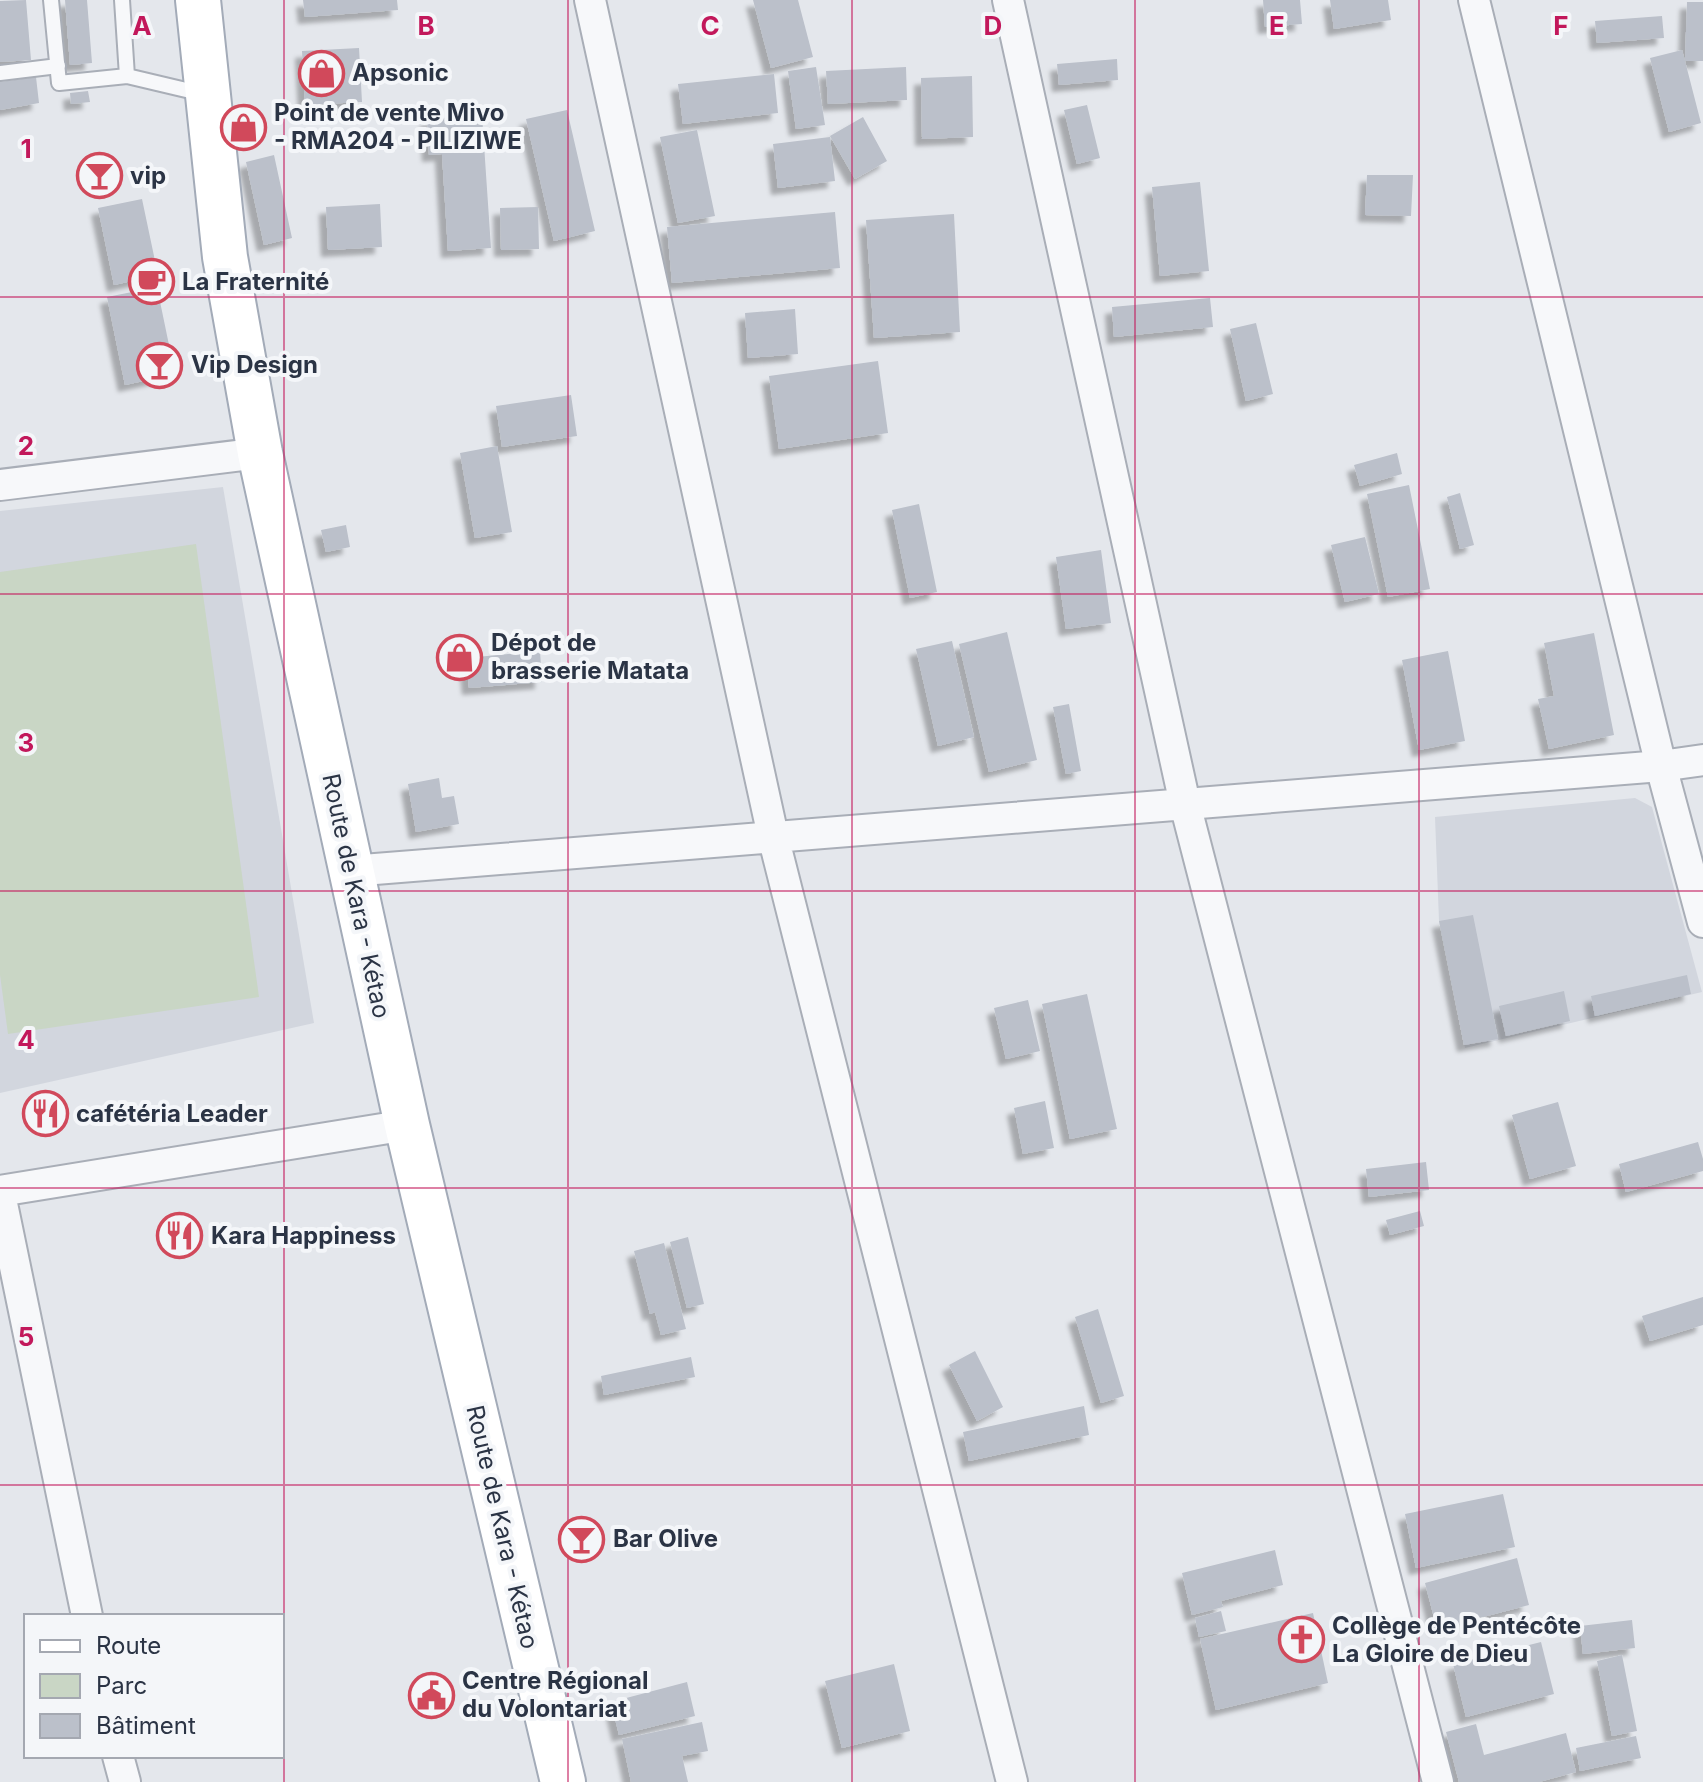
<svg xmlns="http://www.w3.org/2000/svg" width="1703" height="1782" font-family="Inter,sans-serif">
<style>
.built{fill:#d2d6de}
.green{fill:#c9d6c5}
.building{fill:#bbc0ca;filter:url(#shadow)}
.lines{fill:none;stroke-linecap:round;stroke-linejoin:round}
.lane-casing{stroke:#a9aeb7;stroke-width:18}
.street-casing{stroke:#a9aeb7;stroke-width:34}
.primary-casing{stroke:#a3abb8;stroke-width:48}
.lane{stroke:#f7f8fa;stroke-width:14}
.street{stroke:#f7f8fa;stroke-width:30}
.primary{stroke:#fff;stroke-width:44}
.grid{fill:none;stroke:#c2185b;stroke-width:2;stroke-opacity:0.55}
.labels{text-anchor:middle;stroke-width:8;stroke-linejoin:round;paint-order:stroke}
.poi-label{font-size:24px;font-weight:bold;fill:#2b3445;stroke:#f4f6f9;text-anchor:start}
.street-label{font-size:24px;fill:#2b3445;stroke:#f4f6f9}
.grid-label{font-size:26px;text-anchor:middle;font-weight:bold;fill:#c2185b;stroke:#f4f6f9;stroke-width:8;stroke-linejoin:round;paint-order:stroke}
</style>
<defs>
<filter id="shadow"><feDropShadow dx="-7" dy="7" stdDeviation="2" flood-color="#0004"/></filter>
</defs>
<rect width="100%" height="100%" fill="#e4e7ec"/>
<path class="built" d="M 223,487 L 314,1023 L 0,1093 L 0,511 Z
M 1635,798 L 1652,807 L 1702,992 L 1465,1048 L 1439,921 L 1435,817 Z"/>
<path class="green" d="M 196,544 L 259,997 L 8,1034 L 0,975 L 0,572 Z"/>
<path class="building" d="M 26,0 L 31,60 L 0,62 L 0,1 Z
M 65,0 L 87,0 L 92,63 L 70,65 Z
M 303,0 L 397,0 L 398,10 L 305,17 Z
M 753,0 L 798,0 L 813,57 L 771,68 Z
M 1263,0 L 1300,0 L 1302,24 L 1265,27 Z
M 1330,0 L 1388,0 L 1391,20 L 1334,29 Z
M 1687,2 L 1703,2 L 1703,61 L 1685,61 L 1701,123 L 1669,132 L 1650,58 L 1682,50 L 1685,61 Z
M 1662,16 L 1664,38 L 1597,43 L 1595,21 Z
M 359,48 L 362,102 L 305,105 L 302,51 Z
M 1117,59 L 1118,80 L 1059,85 L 1057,64 Z
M 816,67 L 825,125 L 796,129 L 788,71 Z
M 906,67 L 907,100 L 828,104 L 826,71 Z
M 774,74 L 778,113 L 683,124 L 678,84 Z
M 972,76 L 973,137 L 922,139 L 921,78 Z
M 36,77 L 39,103 L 0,110 L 0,82 Z
M 88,91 L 90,102 L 71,104 L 70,93 Z
M 1087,105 L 1100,158 L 1077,164 L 1064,110 Z
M 567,110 L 595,231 L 554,241 L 526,119 Z
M 482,115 L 491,248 L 448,251 L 442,154 L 429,155 L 427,119 Z
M 863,117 L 887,161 L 855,179 L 830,136 Z
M 697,130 L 715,216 L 678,223 L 660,137 Z
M 830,137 L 835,181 L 778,188 L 773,144 Z
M 274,155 L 292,238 L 264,245 L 246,162 Z
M 1367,175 L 1413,175 L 1411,216 L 1365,215 Z
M 1200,182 L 1209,271 L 1160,276 L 1152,187 Z
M 142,199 L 158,275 L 114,285 L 98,208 Z
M 380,204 L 382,247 L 328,250 L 326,207 Z
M 538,207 L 539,249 L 501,250 L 500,208 Z
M 835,212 L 840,268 L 672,283 L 667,227 Z
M 954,214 L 960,332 L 874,338 L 866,220 Z
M 157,287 L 175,374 L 125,385 L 107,297 Z
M 1210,298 L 1213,327 L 1114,337 L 1112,307 Z
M 795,309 L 798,354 L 748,358 L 745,313 Z
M 1256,323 L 1273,394 L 1246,401 L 1230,329 Z
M 878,361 L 888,433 L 779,449 L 769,376 Z
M 571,395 L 577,436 L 502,447 L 496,406 Z
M 497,446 L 512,532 L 475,538 L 460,453 Z
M 1397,453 L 1402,474 L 1360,486 L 1354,465 Z
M 1409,485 L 1430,589 L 1388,597 L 1367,494 Z
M 1460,493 L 1474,545 L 1460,549 L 1447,497 Z
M 919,504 L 937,592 L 910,598 L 892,510 Z
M 346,525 L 350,547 L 326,552 L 321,530 Z
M 1365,537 L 1379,594 L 1345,602 L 1331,545 Z
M 1101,550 L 1111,623 L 1066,629 L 1056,557 Z
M 1007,632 L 1037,760 L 989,772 L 959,644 Z
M 1594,633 L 1614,735 L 1549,749 L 1538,699 L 1554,696 L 1544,643 Z
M 952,641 L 974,737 L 938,746 L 916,649 Z
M 540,651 L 542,682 L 469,688 L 466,658 Z
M 1448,651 L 1465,741 L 1419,750 L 1402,660 Z
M 1069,704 L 1081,771 L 1066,774 L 1053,707 Z
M 439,778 L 442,798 L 454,796 L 459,824 L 416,832 L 408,784 Z
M 1473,915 L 1498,1039 L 1464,1045 L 1439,921 Z
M 1687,975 L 1691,994 L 1595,1016 L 1591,996 Z
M 1564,991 L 1570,1021 L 1506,1036 L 1499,1006 Z
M 1087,994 L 1117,1129 L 1070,1139 L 1042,1004 Z
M 1028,1000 L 1040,1051 L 1006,1059 L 994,1008 Z
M 1045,1101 L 1054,1148 L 1023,1154 L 1014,1108 Z
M 1558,1102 L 1576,1166 L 1530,1179 L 1512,1115 Z
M 1698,1142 L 1703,1159 L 1703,1171 L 1626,1192 L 1619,1164 Z
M 1426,1162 L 1429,1190 L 1369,1197 L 1366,1169 Z
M 1420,1211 L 1424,1226 L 1390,1235 L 1386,1220 Z
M 688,1237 L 704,1304 L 687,1308 L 670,1242 Z
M 664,1243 L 686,1329 L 661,1335 L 655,1312 L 650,1314 L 634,1251 Z
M 1703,1297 L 1703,1325 L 1650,1341 L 1642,1316 Z
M 1098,1309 L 1124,1396 L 1101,1403 L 1075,1317 Z
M 975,1351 L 1003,1407 L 977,1421 L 949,1365 Z
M 691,1357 L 695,1377 L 604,1395 L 601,1376 Z
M 1084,1406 L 1089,1435 L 969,1461 L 963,1432 Z
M 1503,1494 L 1515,1547 L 1416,1568 L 1405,1514 Z
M 1275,1550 L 1283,1585 L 1221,1601 L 1223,1607 L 1192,1615 L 1182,1573 Z
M 1517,1558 L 1529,1605 L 1437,1629 L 1425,1583 Z
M 1221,1611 L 1226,1631 L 1199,1637 L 1195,1618 Z
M 1313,1613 L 1328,1683 L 1216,1710 L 1200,1639 Z
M 1632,1620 L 1635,1648 L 1583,1654 L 1580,1626 Z
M 1541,1642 L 1554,1694 L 1466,1717 L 1453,1664 Z
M 1622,1655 L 1637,1731 L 1612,1736 L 1597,1661 Z
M 894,1664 L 910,1731 L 842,1748 L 825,1681 Z
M 687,1682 L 695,1716 L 619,1735 L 611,1702 Z
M 702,1722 L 708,1751 L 682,1756 L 688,1782 L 631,1782 L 622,1739 Z
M 1476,1724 L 1484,1755 L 1566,1733 L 1576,1772 L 1539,1782 L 1459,1782 L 1446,1732 Z
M 1636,1736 L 1641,1758 L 1580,1771 L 1576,1748 Z"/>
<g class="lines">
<defs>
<path id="lane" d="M 51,0 L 59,83 L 127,76 L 203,94
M 122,0 L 127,76
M 0,73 L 58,66"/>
<path id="street" d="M 590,0 L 773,836 L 1012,1782
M 1008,0 L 1185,804 L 1438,1782
M 1474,0 L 1661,766 L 1703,922
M 0,485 L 260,453
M 350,871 L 1661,766 L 1703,760
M 0,1191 L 407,1125
M 0,1194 L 87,1616
M 118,1756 L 125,1782"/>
<path id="primary" d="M 198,0 L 225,257 L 260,453 L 407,1125 L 563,1782"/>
</defs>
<use href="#lane" class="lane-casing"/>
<use href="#street" class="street-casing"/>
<use href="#primary" class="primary-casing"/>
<use href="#lane" class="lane"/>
<use href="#street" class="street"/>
<use href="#primary" class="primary"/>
</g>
<path class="grid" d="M 284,0 L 284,1782M 568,0 L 568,1782M 852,0 L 852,1782M 1135,0 L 1135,1782M 1419,0 L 1419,1782M 0,297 L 1703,297M 0,594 L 1703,594M 0,891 L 1703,891M 0,1188 L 1703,1188M 0,1485 L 1703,1485"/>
<defs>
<symbol id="shop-ring" viewBox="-11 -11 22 22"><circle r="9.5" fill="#f4f6f9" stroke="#d1495b" stroke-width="1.5"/><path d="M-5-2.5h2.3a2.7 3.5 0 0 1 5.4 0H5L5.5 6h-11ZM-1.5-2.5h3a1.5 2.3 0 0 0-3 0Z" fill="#d1495b"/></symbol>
<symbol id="bar-ring" viewBox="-11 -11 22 22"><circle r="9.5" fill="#f4f6f9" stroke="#d1495b" stroke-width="1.5"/><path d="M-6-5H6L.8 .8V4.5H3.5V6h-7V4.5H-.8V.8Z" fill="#d1495b"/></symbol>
<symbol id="cafe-ring" viewBox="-11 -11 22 22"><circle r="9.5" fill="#f4f6f9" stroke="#d1495b" stroke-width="1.5"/><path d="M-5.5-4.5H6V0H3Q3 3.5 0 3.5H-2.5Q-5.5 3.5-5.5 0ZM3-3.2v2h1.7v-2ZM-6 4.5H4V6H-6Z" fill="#d1495b"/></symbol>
<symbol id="restaurant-ring" viewBox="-11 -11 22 22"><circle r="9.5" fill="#f4f6f9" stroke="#d1495b" stroke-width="1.5"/><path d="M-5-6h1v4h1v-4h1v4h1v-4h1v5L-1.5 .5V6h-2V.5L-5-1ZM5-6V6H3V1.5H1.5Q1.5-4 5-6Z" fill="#d1495b"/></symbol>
<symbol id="church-ring" viewBox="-11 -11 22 22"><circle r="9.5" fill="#f4f6f9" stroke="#d1495b" stroke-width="1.5"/><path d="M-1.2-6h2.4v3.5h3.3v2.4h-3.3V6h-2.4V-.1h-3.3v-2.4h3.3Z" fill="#d1495b"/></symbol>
<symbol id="civic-ring" viewBox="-11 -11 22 22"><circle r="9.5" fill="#f4f6f9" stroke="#d1495b" stroke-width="1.5"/><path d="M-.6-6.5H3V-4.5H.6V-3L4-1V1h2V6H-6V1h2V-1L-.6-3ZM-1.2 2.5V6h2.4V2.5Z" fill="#d1495b"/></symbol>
</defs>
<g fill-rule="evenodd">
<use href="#shop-ring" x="296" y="48" width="51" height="51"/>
<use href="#shop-ring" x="218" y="102" width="51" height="51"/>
<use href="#bar-ring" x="74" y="150" width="51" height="51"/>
<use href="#cafe-ring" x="126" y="256" width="51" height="51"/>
<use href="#bar-ring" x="134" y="340" width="51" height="51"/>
<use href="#shop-ring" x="434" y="632" width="51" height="51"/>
<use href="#restaurant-ring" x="20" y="1088" width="51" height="51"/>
<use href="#restaurant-ring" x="154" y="1210" width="51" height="51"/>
<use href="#bar-ring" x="556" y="1514" width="51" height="51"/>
<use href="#church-ring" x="1276" y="1614" width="51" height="51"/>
<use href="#civic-ring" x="406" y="1670" width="51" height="51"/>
</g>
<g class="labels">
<g class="poi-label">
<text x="352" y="81">Apsonic</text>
<text x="274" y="121">Point de vente Mivo<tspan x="274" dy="28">- RMA204 - PILIZIWE</tspan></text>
<text x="130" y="184">vip</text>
<text x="182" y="290">La Fraternité</text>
<text x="191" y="373">Vip Design</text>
<text x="491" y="651">Dépot de<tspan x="491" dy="28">brasserie Matata</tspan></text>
<text x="76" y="1122">cafétéria Leader</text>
<text x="211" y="1244">Kara Happiness</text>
<text x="613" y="1547">Bar Olive</text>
<text x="1332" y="1634">Collège de Pentécôte<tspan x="1332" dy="28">La Gloire de Dieu</tspan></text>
<text x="462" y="1689">Centre Régional<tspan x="462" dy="28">du Volontariat</tspan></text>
</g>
<g class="street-label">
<text transform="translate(356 896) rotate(78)" y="8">Route de Kara - Kétao</text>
<text transform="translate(502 1527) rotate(77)" y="8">Route de Kara - Kétao</text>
</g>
</g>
<g class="grid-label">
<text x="142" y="35">A</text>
<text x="426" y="35">B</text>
<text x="710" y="35">C</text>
<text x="993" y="35">D</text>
<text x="1277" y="35">E</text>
<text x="1561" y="35">F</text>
<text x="26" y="158">1</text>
<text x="26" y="455">2</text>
<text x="26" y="752">3</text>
<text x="26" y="1049">4</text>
<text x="26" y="1346">5</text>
</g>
<rect x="24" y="1614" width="260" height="144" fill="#f4f6f9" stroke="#a4a8b1" stroke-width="2"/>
<rect x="40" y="1640" width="40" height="12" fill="#ffffff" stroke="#a4a8b1" stroke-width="2"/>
<text x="96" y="1654" font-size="24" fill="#2b3445">Route</text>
<rect x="40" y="1674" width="40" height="24" fill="#c9d6c5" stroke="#a4a8b1" stroke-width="2"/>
<text x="96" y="1694" font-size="24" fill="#2b3445">Parc</text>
<rect x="40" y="1714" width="40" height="24" fill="#bbc0ca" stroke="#a4a8b1" stroke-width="2"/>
<text x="96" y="1734" font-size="24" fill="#2b3445">Bâtiment</text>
</svg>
